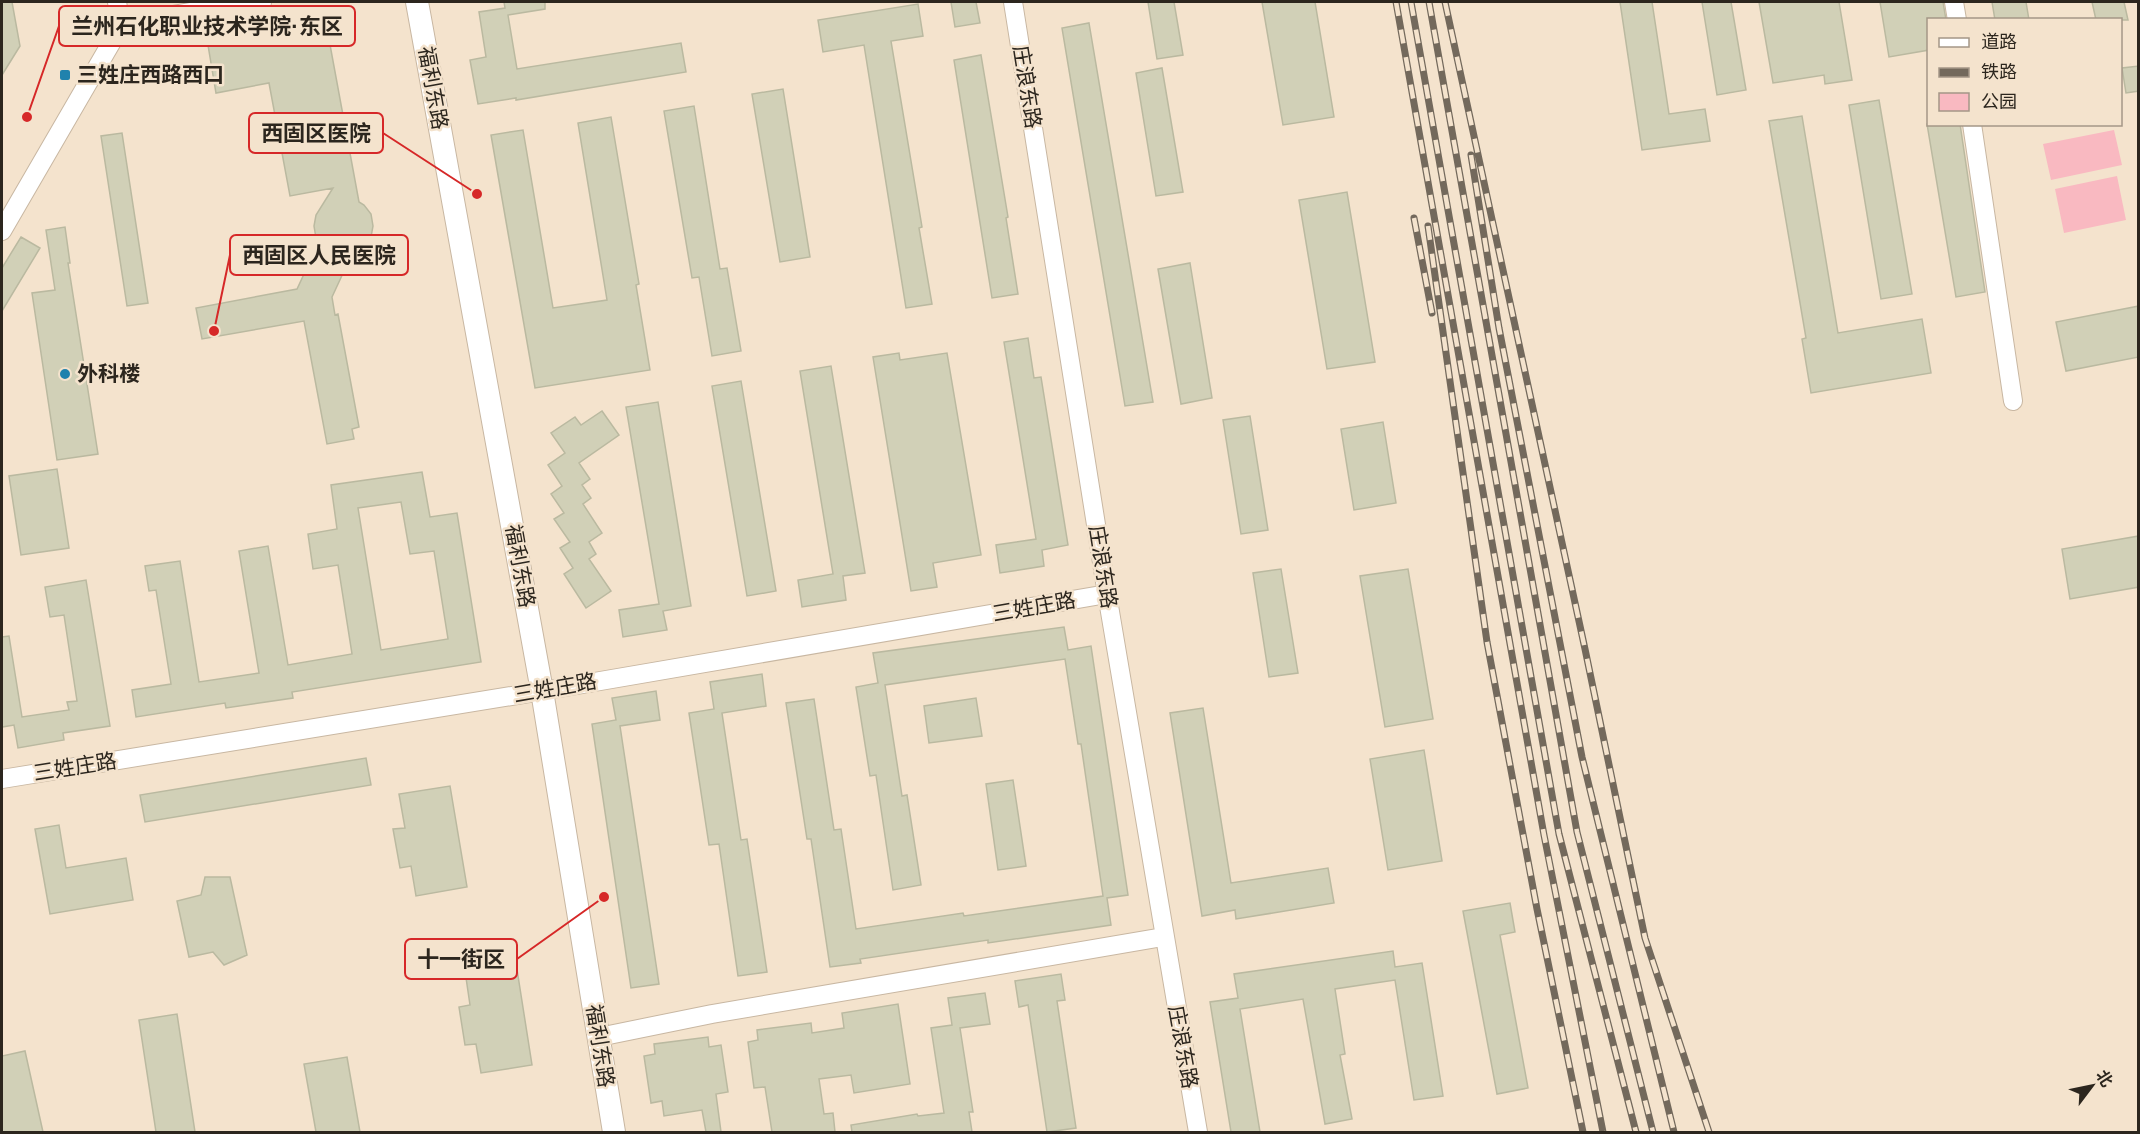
<svg xmlns="http://www.w3.org/2000/svg" width="2140" height="1134" font-family="Arial,'Noto Sans SC',sans-serif">
<style>
.green{fill:#f9b9c1}
.building{fill:#d1d0b7;stroke:#bab9a0;stroke-width:1.5;fill-rule:evenodd}
.lines{fill:none;stroke-linecap:round;stroke-linejoin:round}
.minor-casing{stroke:#c8b7a2;stroke-width:20}
.major-casing{stroke:#c8b7a2;stroke-width:24}
.minor{stroke:#fff;stroke-width:18}
.major{stroke:#fff;stroke-width:22}
.rail-casing{stroke:#73695c;stroke-width:7}
.rail{stroke:#f4e3cd;stroke-width:4.5;stroke-dasharray:14;stroke-linecap:butt}
.poi-dot{fill:#2082ad;stroke:#f4e3cd;stroke-width:2}
.labels{text-anchor:middle;stroke-width:5;stroke-linejoin:round;paint-order:stroke}
.poi-label{font-size:21px;font-weight:bold;fill:#2c261e;stroke:#f4e3cd;text-anchor:start}
.street-label{font-size:21px;fill:#2c261e;stroke:#f4e3cd}
.leader{fill:none;stroke:#d62828;stroke-width:2}
.callout-dot{fill:#d62828;stroke:#f4e3cd;stroke-width:2}
.callout{fill:#f4e3cd;stroke:#d62828;stroke-width:2}
.callout-label{font-size:22px;text-anchor:middle;font-weight:bold;fill:#2c261e}
</style>
<rect width="100%" height="100%" fill="#f4e3cd"/>
<path class="green" d="M 2114,130 L 2122,165 L 2051,180 L 2043,144 Z
M 2117,176 L 2126,220 L 2064,233 L 2055,189 Z"/>
<path class="building" d="M 2,2 L 12,2 L 20,46 L 2,75 Z
M 504,2 L 545,2 L 545,9 L 508,15 L 517,69 L 681,43 L 686,72 L 516,100 L 516,98 L 478,104 L 470,60 L 486,57 L 479,12 L 505,8 Z
M 951,2 L 976,2 L 980,23 L 955,27 Z
M 1148,2 L 1174,2 L 1183,55 L 1157,59 Z
M 1262,2 L 1315,2 L 1334,117 L 1283,125 Z
M 1620,2 L 1652,2 L 1669,114 L 1705,109 L 1710,141 L 1642,150 Z
M 1702,2 L 1731,2 L 1746,90 L 1717,95 Z
M 1759,2 L 1839,2 L 1852,80 L 1825,84 L 1824,75 L 1773,83 Z
M 1880,2 L 1943,2 L 1946,20 L 1929,20 L 1929,50 L 1889,57 Z
M 1992,2 L 2026,2 L 2029,20 L 1995,20 Z
M 2092,2 L 2124,2 L 2128,20 L 2096,20 Z
M 918,4 L 923,36 L 891,41 L 922,227 L 919,228 L 932,304 L 906,308 L 864,45 L 823,52 L 818,20 Z
M 326,23 L 359,202 L 364,205 L 371,214 L 373,226 L 371,237 L 365,247 L 351,256 L 332,297 L 335,315 L 338,314 L 359,427 L 352,429 L 354,439 L 327,444 L 304,321 L 202,339 L 196,308 L 297,289 L 319,242 L 316,238 L 314,226 L 316,215 L 333,188 L 290,196 L 269,83 L 216,93 L 208,45 Z
M 1089,23 L 1153,402 L 1125,406 L 1062,28 Z
M 981,55 L 1008,217 L 1006,218 L 1018,294 L 992,298 L 954,60 Z
M 2139,66 L 2139,91 L 2126,93 L 2122,68 Z
M 1162,68 L 1183,192 L 1156,196 L 1136,73 Z
M 783,89 L 810,257 L 780,262 L 752,94 Z
M 1879,100 L 1912,294 L 1881,299 L 1849,105 Z
M 694,106 L 720,269 L 727,268 L 741,351 L 712,356 L 699,277 L 692,278 L 664,111 Z
M 1802,116 L 1838,333 L 1922,319 L 1931,373 L 1811,393 L 1802,339 L 1806,338 L 1769,121 Z
M 611,117 L 639,284 L 636,285 L 650,370 L 535,388 L 491,135 L 523,130 L 553,308 L 607,300 L 578,123 Z
M 1927,124 L 1960,124 L 1985,292 L 1956,297 Z
M 122,133 L 148,303 L 127,306 L 101,136 Z
M 1347,192 L 1375,362 L 1327,369 L 1299,200 Z
M 65,227 L 70,263 L 68,263 L 98,454 L 57,460 L 32,293 L 55,290 L 46,230 Z
M 21,237 L 40,248 L 2,311 L 2,268 Z
M 1190,263 L 1212,398 L 1181,404 L 1158,269 Z
M 2139,306 L 2139,357 L 2066,371 L 2056,322 Z
M 1028,338 L 1034,378 L 1041,377 L 1068,545 L 1042,550 L 1044,566 L 1000,573 L 996,545 L 1036,539 L 1004,342 Z
M 899,353 L 900,360 L 947,353 L 981,555 L 933,563 L 937,587 L 911,591 L 873,357 Z
M 831,366 L 865,573 L 843,576 L 846,600 L 802,607 L 798,580 L 833,574 L 800,371 Z
M 741,381 L 776,591 L 747,596 L 712,386 Z
M 658,402 L 691,606 L 663,611 L 667,630 L 623,637 L 619,610 L 659,604 L 626,407 Z
M 602,411 L 619,435 L 579,463 L 590,479 L 582,485 L 591,498 L 583,504 L 602,533 L 589,542 L 596,554 L 589,559 L 611,591 L 586,608 L 564,574 L 573,568 L 560,548 L 570,542 L 554,519 L 564,513 L 551,494 L 562,486 L 548,465 L 565,453 L 551,433 L 575,417 L 581,425 Z
M 1250,416 L 1268,530 L 1241,534 L 1223,420 Z
M 1383,422 L 1396,503 L 1354,510 L 1341,429 Z
M 57,469 L 69,548 L 21,555 L 9,476 Z
M 422,472 L 430,517 L 457,513 L 481,662 L 292,692 L 293,698 L 226,708 L 225,703 L 136,717 L 132,690 L 171,684 L 156,590 L 149,591 L 145,566 L 180,561 L 199,682 L 259,673 L 239,551 L 268,546 L 288,665 L 352,654 L 338,565 L 313,569 L 308,534 L 337,529 L 331,485 ZM 401,502 L 410,554 L 434,551 L 448,639 L 381,650 L 358,508 Z
M 2139,536 L 2139,587 L 2070,599 L 2062,549 Z
M 1281,569 L 1298,673 L 1269,677 L 1253,573 Z
M 1408,569 L 1433,719 L 1385,727 L 1360,576 Z
M 86,580 L 110,726 L 63,733 L 64,740 L 18,748 L 14,725 L 2,727 L 2,637 L 9,636 L 22,717 L 69,710 L 67,702 L 77,701 L 64,615 L 50,617 L 45,587 Z
M 1064,627 L 1068,650 L 1091,646 L 1128,895 L 1107,898 L 1111,925 L 988,943 L 988,940 L 860,959 L 861,963 L 830,967 L 811,839 L 807,839 L 786,703 L 814,699 L 834,830 L 841,829 L 856,929 L 963,913 L 964,916 L 1103,896 L 1081,744 L 1078,744 L 1065,659 L 885,685 L 902,796 L 907,795 L 921,885 L 893,890 L 876,775 L 870,776 L 856,687 L 878,683 L 873,653 Z
M 762,674 L 766,706 L 722,713 L 741,840 L 747,839 L 767,972 L 738,976 L 719,844 L 709,845 L 689,713 L 714,709 L 710,682 Z
M 656,691 L 660,720 L 620,726 L 659,984 L 631,988 L 592,724 L 616,720 L 612,698 Z
M 976,698 L 982,736 L 929,743 L 924,706 Z
M 1203,708 L 1231,883 L 1328,868 L 1334,903 L 1236,919 L 1235,910 L 1202,916 L 1170,713 Z
M 1424,750 L 1442,861 L 1388,870 L 1370,759 Z
M 366,758 L 371,785 L 145,822 L 140,795 Z
M 1013,780 L 1026,866 L 998,870 L 986,784 Z
M 450,786 L 467,887 L 416,896 L 411,866 L 400,868 L 393,829 L 405,828 L 399,794 Z
M 59,825 L 66,868 L 126,858 L 133,900 L 50,914 L 35,829 Z
M 205,877 L 230,877 L 247,955 L 224,965 L 213,952 L 189,957 L 177,901 L 201,895 Z
M 1510,903 L 1515,932 L 1500,935 L 1528,1088 L 1497,1094 L 1463,911 Z
M 1393,951 L 1395,967 L 1422,963 L 1443,1096 L 1414,1100 L 1395,980 L 1335,989 L 1345,1054 L 1340,1055 L 1352,1119 L 1325,1124 L 1303,999 L 1240,1009 L 1260,1132 L 1231,1132 L 1210,1002 L 1238,998 L 1234,974 Z
M 516,963 L 532,1065 L 481,1073 L 476,1044 L 465,1045 L 459,1007 L 470,1005 L 465,971 Z
M 1061,974 L 1065,1000 L 1057,1001 L 1076,1128 L 1047,1132 L 1028,1005 L 1019,1007 L 1015,981 Z
M 985,993 L 990,1024 L 960,1028 L 973,1112 L 969,1112 L 972,1132 L 852,1132 L 851,1125 L 917,1114 L 918,1116 L 944,1113 L 931,1028 L 952,1025 L 948,998 Z
M 898,1004 L 910,1084 L 854,1093 L 851,1075 L 819,1079 L 824,1114 L 833,1113 L 835,1132 L 772,1132 L 765,1087 L 754,1088 L 748,1042 L 758,1040 L 757,1030 L 811,1023 L 812,1033 L 844,1028 L 842,1013 Z
M 177,1014 L 195,1132 L 156,1132 L 139,1020 Z
M 708,1037 L 709,1047 L 721,1045 L 728,1092 L 716,1094 L 721,1132 L 706,1132 L 702,1110 L 664,1116 L 662,1101 L 651,1103 L 644,1056 L 655,1054 L 654,1044 Z
M 25,1051 L 43,1132 L 2,1132 L 2,1056 Z
M 347,1057 L 360,1132 L 316,1132 L 304,1064 Z"/>
<g class="lines">
<defs>
<path id="minor" d="M 1013,2 L 1107,594 L 1198,1132
M 1954,2 L 1957,20
M 1972,124 L 2013,401
M 2,231 L 121,26 L 117,2
M 2,779 L 542,691 L 1107,594
M 599,1037 L 712,1014 L 1163,937"/>
<path id="major" d="M 417,2 L 542,691 L 614,1132
M 121,26 L 260,2"/>
</defs>
<use href="#minor" class="minor-casing"/>
<use href="#major" class="major-casing"/>
<use href="#minor" class="minor"/>
<use href="#major" class="major"/>
<defs>
<path id="rail" d="M 1396,2 L 1544,835 L 1603,1132
M 1411,2 L 1559,834 L 1636,1132
M 1429,2 L 1577,832 L 1653,1132
M 1445,2 L 1585,649 L 1645,938 L 1709,1132
M 1471,155 L 1499,328 L 1582,757 L 1674,1132
M 1414,218 L 1432,313
M 1428,226 L 1487,642 L 1537,909 L 1583,1132"/>
</defs>
<use href="#rail" class="rail-casing"/>
<use href="#rail" class="rail"/>
</g>
<g class="poi-dot">
<rect x="59" y="69" width="12" height="12" rx="3"/>
<circle cx="65" cy="374" r="6"/>
</g>
<g class="labels">
<g class="poi-label">
<text x="77" y="82">三姓庄西路西口</text>
<text x="77" y="381">外科楼</text>
</g>
<g class="street-label">
<text transform="translate(1027 87) rotate(81)" y="7">庄浪东路</text>
<text transform="translate(433 88) rotate(80)" y="7">福利东路</text>
<text transform="translate(520 566) rotate(80)" y="7">福利东路</text>
<text transform="translate(1103 567) rotate(81)" y="7">庄浪东路</text>
<text transform="translate(1034 607) rotate(-10)" y="7">三姓庄路</text>
<text transform="translate(555 688) rotate(-10)" y="7">三姓庄路</text>
<text transform="translate(75 767) rotate(-9)" y="7">三姓庄路</text>
<text transform="translate(600 1046) rotate(81)" y="7">福利东路</text>
<text transform="translate(1183 1047) rotate(80)" y="7">庄浪东路</text>
</g>
</g>
<path class="leader" d="M27 117L59 26M477 194L383 133M214 331L230 255M604 897L517 959"/>
<g class="callout-dot">
<circle cx="27" cy="117" r="6"/>
<circle cx="477" cy="194" r="6"/>
<circle cx="214" cy="331" r="6"/>
<circle cx="604" cy="897" r="6"/>
</g>
<g class="callout">
<rect x="59" y="6" width="296" height="40" rx="6"/>
<rect x="249" y="113" width="134" height="40" rx="6"/>
<rect x="230" y="235" width="178" height="40" rx="6"/>
<rect x="405" y="939" width="112" height="40" rx="6"/>
</g>
<g class="callout-label">
<text x="207" y="34">兰州石化职业技术学院·东区</text>
<text x="316" y="141">西固区医院</text>
<text x="319" y="263">西固区人民医院</text>
<text x="461" y="967">十一街区</text>
</g>
<rect width="2140" height="1134" fill="none" stroke="#2c261e" stroke-width="6"/>
<rect x="1927" y="18" width="195" height="108" fill="#f4e3cd" stroke="#a49787" stroke-width="1.5"/>
<rect x="1939" y="38" width="30" height="9" fill="#ffffff" stroke="#a49787" stroke-width="1.5"/>
<text x="1981" y="48" font-size="18" fill="#2c261e">道路</text>
<rect x="1939" y="68" width="30" height="9" fill="#73695c" stroke="#a49787" stroke-width="1.5"/>
<text x="1981" y="78" font-size="18" fill="#2c261e">铁路</text>
<rect x="1939" y="93" width="30" height="18" fill="#f9b9c1" stroke="#a49787" stroke-width="1.5"/>
<text x="1981" y="108" font-size="18" fill="#2c261e">公园</text>
<g transform="translate(2092 1086) rotate(58)" stroke="#f4e3cd" stroke-width="4.5" paint-order="stroke">
<path d="M0-4.5L10 22L0 15L-10 22Z" fill="#2c261e"/>
<text y="-9" font-size="16" font-weight="bold" text-anchor="middle" fill="#2c261e">北</text>
</g>
</svg>
